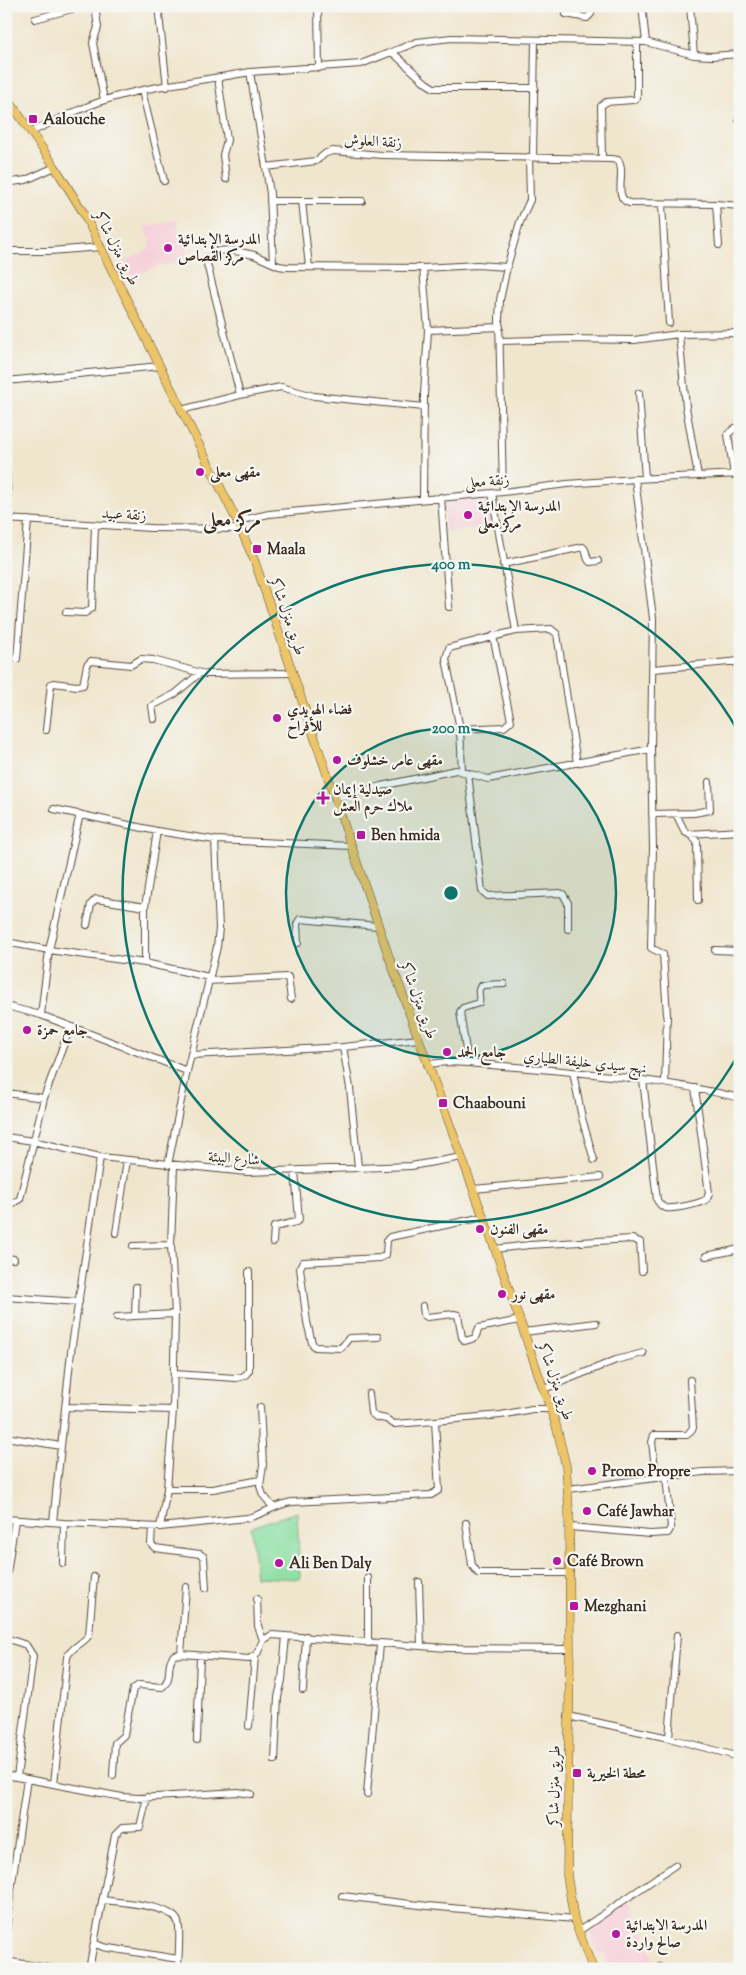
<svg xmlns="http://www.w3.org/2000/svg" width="746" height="1975" font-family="'Sorts Mill Goudy',Amiri,serif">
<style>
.built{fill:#f6cfd9}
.green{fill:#89dea1;stroke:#628460}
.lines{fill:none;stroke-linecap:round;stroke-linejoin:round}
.minor-casing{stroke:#564638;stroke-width:8}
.major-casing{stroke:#564638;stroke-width:9}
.minor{stroke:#fff;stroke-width:6}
.major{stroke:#ecc569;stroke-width:8}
.ring{fill:none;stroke:#0f766e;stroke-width:2.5}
.poi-dot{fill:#b5179e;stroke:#f6f6f2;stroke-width:2}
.labels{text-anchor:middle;stroke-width:4.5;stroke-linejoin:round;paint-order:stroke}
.poi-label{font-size:15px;font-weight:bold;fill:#3b2a1e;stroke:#f6f6f2;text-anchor:start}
.street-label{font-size:15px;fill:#3b2a1e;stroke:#f6f6f2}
.district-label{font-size:20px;font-weight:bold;fill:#3b2a1e;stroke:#f6f6f2}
.centre{fill:#0f766e;stroke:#f6f6f2;stroke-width:2.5}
.ring-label{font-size:15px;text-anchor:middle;font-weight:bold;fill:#0f766e;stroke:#f6f6f2;stroke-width:4.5;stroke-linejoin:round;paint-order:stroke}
</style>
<rect width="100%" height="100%" fill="#f6f6f2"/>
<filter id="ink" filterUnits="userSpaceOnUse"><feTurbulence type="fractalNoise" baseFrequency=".02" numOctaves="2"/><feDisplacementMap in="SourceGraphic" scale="10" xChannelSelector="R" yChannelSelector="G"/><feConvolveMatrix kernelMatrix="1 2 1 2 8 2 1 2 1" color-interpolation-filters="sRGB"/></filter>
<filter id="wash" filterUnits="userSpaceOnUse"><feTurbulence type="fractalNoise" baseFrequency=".0096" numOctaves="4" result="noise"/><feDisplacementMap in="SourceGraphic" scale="20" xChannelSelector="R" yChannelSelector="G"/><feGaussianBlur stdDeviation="1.12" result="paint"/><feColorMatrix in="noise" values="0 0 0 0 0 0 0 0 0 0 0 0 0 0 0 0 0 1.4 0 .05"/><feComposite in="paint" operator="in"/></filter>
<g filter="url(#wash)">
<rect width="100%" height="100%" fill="#f0e6ce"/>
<path class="built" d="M 177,219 L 181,242 L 185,242 L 189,259 L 163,266 L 162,265 L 129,277 L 123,263 L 149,249 L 150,245 L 150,238 L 144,227 Z
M 487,497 L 490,499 L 494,526 L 445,531 L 443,504 L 447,503 L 447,500 Z
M 630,1900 L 655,1961 L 648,1964 L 650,1969 L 611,1969 L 604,1954 L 598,1953 L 588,1930 Z"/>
<path class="green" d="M 297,1512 L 300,1579 L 256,1577 L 251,1527 Z"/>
</g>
<g filter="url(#ink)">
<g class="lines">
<defs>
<path id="minor" d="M 95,6 L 98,27 L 93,43 L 104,100
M 158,6 L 167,87
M 318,6 L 319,68
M 642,6 L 646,42
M 690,6 L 694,55
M 566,14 L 587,18 L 591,14 L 591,6
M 35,19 L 83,6
M 392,52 L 426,83 L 434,88 L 535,88
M 250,72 L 361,64 L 417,42 L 451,38 L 646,42 L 694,55 L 711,56 L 740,54
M 218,78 L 227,140 L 223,155 L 226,179
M 142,91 L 164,181
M 739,120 L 740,120
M 31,132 C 55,121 78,109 102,101 C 149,85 202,81 250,72 L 266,167 L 316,161 L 326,153 L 333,151 L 382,155 L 611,159 L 618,160 C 627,172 612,197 629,203 L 716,204 L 740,206
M 533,157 L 535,40
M 602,158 L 601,106 L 606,102 L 633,100 L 637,98 L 637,43
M 266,167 L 270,194 L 273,263
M 6,183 L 26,180 L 55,167
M 270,201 L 362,201
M 302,201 L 309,267
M 716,204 L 719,245
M 662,205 L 669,323
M 6,251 L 50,251 L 101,247
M 507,267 L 520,222 L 530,200 L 529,157
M 423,268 L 428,330 L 424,394 L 423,498
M 428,330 L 500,327
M 679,334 L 686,407 L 698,476
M 501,341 L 570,339 L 634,340 L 679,334 L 740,333
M 6,381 L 160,366
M 639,393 L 645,478
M 240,395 L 207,264 L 208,258 L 218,251 L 231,250 L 254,255 L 279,266 L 286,267 L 423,268 L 477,265 L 507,267 L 500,300 L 499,319 L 503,492
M 181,410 L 240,395 L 281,387 L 314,396 L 424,407
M 6,465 L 9,519
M 734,475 L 728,434 L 735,428
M 492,493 L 516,631
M 441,497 L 449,607
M 6,519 L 151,528 L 241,529
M 237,521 L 269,514 L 503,492 L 567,484 L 635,479 L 740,474
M 503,564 L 583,547 C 588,551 585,558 590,562 L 598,561
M 66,612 L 85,613 L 92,608 L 95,525
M 17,659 L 28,520
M 737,661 L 740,677
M 653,669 L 740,661
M 154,719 L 152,706 L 175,694 L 199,674
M 460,729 L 504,727 L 511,721 L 493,636
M 46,730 L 51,684 L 53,683 L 77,686 L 83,685 L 87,665 L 91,661 L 131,665 L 141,659 L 153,660 L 205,674 L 293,673
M 651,749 L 653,848 L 651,948 L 663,954 L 667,1015 L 665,1083
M 462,770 L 460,729 L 446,659 L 449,648 L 516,631 L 551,629 L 557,634 L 577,763
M 468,773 L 482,891 L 488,896 L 560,893 L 563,894 L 568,903 L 568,929
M 335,798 L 381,786 L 456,770 L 488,779 L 651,749 L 653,618 L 635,479
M 54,809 L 157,831 L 215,840 L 352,846
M 652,814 L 694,813 L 710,810 L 709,782
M 676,814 L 685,832 L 692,836 L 697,842 L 698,900
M 689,834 L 740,831
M 87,925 L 91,904 L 96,899 L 145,907
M 6,942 L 49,950 L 80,814
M 298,943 L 297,924 L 300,919 L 378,926
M 715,950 L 740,951
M 145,963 L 145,907 L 157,831
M 208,981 L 288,977 L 291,999
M 6,1006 L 41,1015 L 187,1071
M 41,1015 L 49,950 L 145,963 L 209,977
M 343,1047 L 350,1088 L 358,1167
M 191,1055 L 343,1047 L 419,1039
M 468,1063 L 460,1012 L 463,1008 L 479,1003 C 481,995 475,990 483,985 L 504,984
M 427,1064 L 449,1062 L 468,1063 C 559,1071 651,1076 740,1098
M 573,1072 L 582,1118 L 594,1160
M 643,1080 L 657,1200 C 659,1203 661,1207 666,1208 C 675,1209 700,1204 707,1199 L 709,1193 L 695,1088
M 6,1093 L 44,1098
M 6,1137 L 33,1141 L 100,1157 L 247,1172 L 411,1166 L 462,1157
M 168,1165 L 187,1071 L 217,947 L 219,928 L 215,840
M 474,1189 L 600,1177
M 6,1203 L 13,1203 L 20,1199 L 44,1098 L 70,1027
M 116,1233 L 127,1160
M 273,1242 L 274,1227 L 296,1222 L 299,1220 L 295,1171
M 133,1246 L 171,1245
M 495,1249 L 529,1245 L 632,1239 L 640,1242 L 642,1271
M 706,1256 L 740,1249
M 6,1258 L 14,1259
M 136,1287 L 135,1316 L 175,1314
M 6,1297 L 79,1302
M 423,1306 L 424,1315 L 427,1317 L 454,1314 L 458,1315 L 462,1337 L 465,1341 L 475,1338 L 479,1328 L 520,1320
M 117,1317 L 135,1316
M 524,1332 L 596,1323
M 378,1337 L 349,1338 L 341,1348 L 315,1347 L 312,1343 L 307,1322 L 300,1268 L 303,1262 L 380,1258 L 386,1255 L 387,1240 L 390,1237 L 483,1217
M 174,1374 L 236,1378 C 243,1377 246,1376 249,1370 L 249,1272
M 544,1389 L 616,1360 L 643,1353
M 369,1394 L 371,1413 L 376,1417 L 386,1419 L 394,1424 L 435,1421
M 65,1407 L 173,1410
M 260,1407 L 263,1465 L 260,1486 L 263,1495 L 273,1507
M 6,1437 L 61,1446
M 656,1477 L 652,1442 L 654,1435 L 687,1435 L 693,1428 L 690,1380
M 167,1489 L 213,1489 L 260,1480
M 568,1489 L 703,1472 L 740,1471
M 6,1519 L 64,1523 L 160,1527 L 247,1518 C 263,1515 276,1504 292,1502 L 431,1495 L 439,1490 L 435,1421 L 501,1415 L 532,1409 L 551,1409
M 53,1522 L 71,1352 L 100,1157
M 466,1523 L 472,1565 L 478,1573 L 570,1573
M 152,1527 L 151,1544 L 155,1548 L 200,1554 L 204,1557 L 206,1588
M 160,1527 L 167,1489 L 173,1410 L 175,1314 L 171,1245 L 174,1166
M 570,1527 L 650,1534 L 668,1533 L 671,1527 L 666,1476
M 63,1563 L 64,1523
M 6,1580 L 15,1520
M 419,1582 L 421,1646
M 257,1599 L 258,1626 L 263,1640
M 6,1638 L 26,1645 L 33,1656 L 17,1777
M 368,1643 L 368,1578
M 181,1654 L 186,1587
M 303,1690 L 306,1636
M 568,1716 L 669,1738 L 740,1757
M 249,1726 L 255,1657
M 669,1738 L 677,1635
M 197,1740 L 200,1656
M 275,1760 L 278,1697 L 282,1680 L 286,1636
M 6,1775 L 122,1797 L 139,1798 L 238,1792 L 251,1794
M 113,1775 L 115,1743 L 124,1735 L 133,1689 L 139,1685 L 162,1687 C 174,1678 165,1664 174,1655 L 181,1654 L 249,1659 L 257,1654 L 263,1640 L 272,1635 L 447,1648 L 570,1649
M 54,1784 L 67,1657 C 71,1647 83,1644 89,1635 L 94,1577
M 367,1794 L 380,1644
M 342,1896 L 428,1906 L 574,1919
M 102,1900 C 118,1902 173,1905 178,1922 C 181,1930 178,1958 178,1969
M 579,1931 L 675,1865
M 6,1940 L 8,1911 L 27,1779
M 94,1943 L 103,1947 L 178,1959
M 6,1956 L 11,1962 L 56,1969
M 659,1967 L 660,1969
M 89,1969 L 115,1835 L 122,1828 L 140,1827 L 147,1797"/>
<path id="major" d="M 6,96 L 55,167 L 83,212 L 237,521 L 255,562 L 389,957 L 495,1249 L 556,1425 L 566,1466 L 569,1510 L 570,1649 L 567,1875 L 574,1919 L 593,1969"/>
</defs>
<use href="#minor" class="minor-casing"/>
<use href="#major" class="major-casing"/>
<use href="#minor" class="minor"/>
<use href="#major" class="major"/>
</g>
</g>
<circle cx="451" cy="893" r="165" fill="#0f766e" fill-opacity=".12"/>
<g class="ring">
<circle cx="451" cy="893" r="165"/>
<path d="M739 1053A329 329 0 1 1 739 733"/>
</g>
<g class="poi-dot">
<rect x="28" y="114" width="10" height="10" rx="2.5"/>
<circle cx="168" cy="248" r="5"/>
<circle cx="200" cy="472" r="5"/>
<circle cx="468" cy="515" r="5"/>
<rect x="252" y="544" width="10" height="10" rx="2.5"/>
<circle cx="277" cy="718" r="5"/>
<circle cx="337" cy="760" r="5"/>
<path d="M320.5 790.5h5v5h5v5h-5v5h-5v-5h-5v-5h5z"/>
<rect x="356" y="830" width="10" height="10" rx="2.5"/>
<circle cx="27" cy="1030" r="5"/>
<circle cx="447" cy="1052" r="5"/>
<rect x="438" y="1098" width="10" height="10" rx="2.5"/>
<circle cx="480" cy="1229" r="5"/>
<circle cx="502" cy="1294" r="5"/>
<circle cx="592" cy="1471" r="5"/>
<circle cx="587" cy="1511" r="5"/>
<circle cx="557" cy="1561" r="5"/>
<circle cx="279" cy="1563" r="5"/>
<rect x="569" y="1601" width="10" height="10" rx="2.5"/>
<rect x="572" y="1768" width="10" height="10" rx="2.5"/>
<circle cx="616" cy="1934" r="5"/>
</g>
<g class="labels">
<g class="poi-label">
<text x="43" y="124">Aalouche</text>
<text x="178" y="244">المدرسة الإبتدائية<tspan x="178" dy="17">مركز القصاص</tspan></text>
<text x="210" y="477">مقهى معلى</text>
<text x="478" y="511">المدرسة الإبتدائية<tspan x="478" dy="17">مركز معلى</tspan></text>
<text x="267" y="554">Maala</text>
<text x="287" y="714">فضاء الهويدي<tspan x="287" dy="17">للأفراح</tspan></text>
<text x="347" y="765">مقهى عامر خشلوف</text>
<text x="333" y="794">صيدلية إيمان<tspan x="333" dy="17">ملاك حرم العش</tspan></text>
<text x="371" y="840">Ben hmida</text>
<text x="37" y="1035">جامع حمزة</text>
<text x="457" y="1057">جامع الحمد</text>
<text x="453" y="1108">Chaabouni</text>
<text x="490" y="1234">مقهى الفنون</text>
<text x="512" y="1299">مقهى نور</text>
<text x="602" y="1476">Promo Propre</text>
<text x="597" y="1516">Café Jawhar</text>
<text x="567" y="1566">Café Brown</text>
<text x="289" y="1568">Ali Ben Daly</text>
<text x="584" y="1611">Mezghani</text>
<text x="587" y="1778">محطة الخيرية</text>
<text x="626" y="1930">المدرسة الابتدائية<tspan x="626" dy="17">صالح واردة</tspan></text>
</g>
<g class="street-label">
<text transform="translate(373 141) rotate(3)" y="5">زنقة العلوش</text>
<text transform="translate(117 248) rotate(63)" y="5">طريق منزل شاكر</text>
<text transform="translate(487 481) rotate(-5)" y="5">زنقة معلى</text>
<text transform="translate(124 514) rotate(3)" y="5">زنقة عبيد</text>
<text transform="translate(288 616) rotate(71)" y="5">طريق منزل شاكر</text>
<text transform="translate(419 1000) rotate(70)" y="5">طريق منزل شاكر</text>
<text transform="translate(585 1062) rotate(6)" y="5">نهج سيدي خليفة الطياري</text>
<text transform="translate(234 1158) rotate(4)" y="5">شارع البيئة</text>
<text transform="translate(556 1381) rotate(71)" y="5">طريق منزل شاكر</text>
<text transform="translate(554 1786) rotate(-89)" y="5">طريق منزل شاكر</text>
</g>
<g class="district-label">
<text x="232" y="526">مركز معلى</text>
</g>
</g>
<circle cx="451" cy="893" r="8" class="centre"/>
<g class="ring-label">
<text x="451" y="569">400 m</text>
<text x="451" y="733">200 m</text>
</g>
<rect width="746" height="1975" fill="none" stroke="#f6f6f2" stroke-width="25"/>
</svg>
